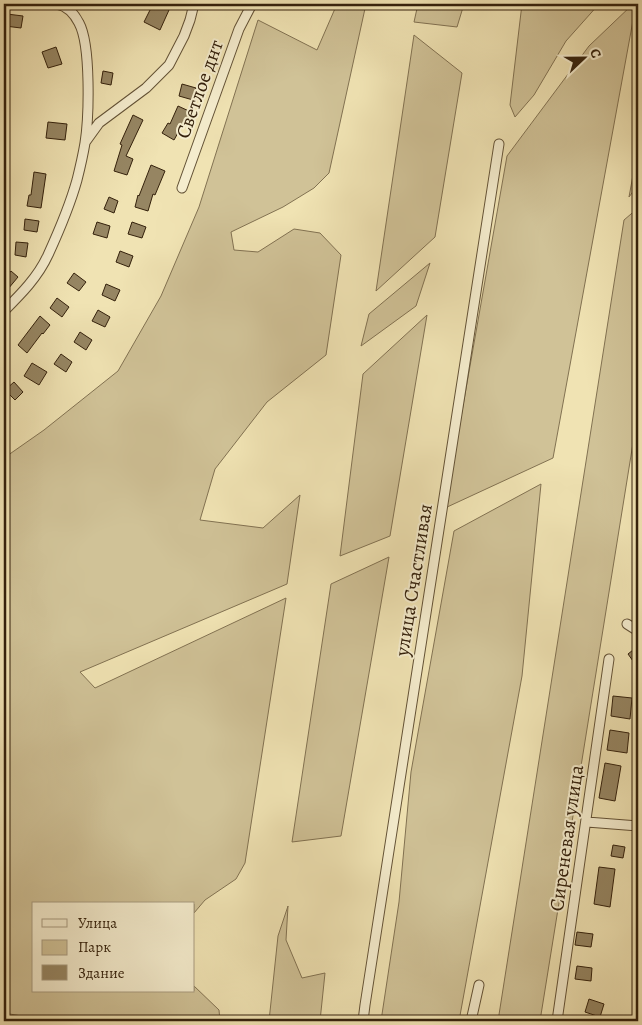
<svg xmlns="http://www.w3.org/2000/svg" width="642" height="1025" font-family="Alegreya,serif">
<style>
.green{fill:#d0c297;stroke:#827252}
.building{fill:#968663;stroke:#34210c}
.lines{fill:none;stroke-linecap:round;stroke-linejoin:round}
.minor-casing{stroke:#635236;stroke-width:11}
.minor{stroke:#f5edce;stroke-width:9}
.labels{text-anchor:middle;stroke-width:4;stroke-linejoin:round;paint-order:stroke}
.street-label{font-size:20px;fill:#34210c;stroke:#f5edce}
</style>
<rect width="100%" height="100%" fill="#f0e3b3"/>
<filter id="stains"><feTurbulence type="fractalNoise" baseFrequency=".004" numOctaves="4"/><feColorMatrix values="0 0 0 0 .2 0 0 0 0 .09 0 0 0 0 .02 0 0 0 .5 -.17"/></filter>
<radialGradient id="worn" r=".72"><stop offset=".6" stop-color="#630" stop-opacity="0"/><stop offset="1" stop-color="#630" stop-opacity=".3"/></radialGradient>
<path class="green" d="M 337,4 L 366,4 L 329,173 L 314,188 L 283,207 L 231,232 L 234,250 L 258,252 L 294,229 L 320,233 L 341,255 L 326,355 L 267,402 L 215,469 L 200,520 L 263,528 L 300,495 L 287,584 L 80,672 L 95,688 L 286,598 L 245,863 L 236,879 L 205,900 L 194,913 L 194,904 L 34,904 L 34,991 L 194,991 L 194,986 L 219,1010 L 220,1021 L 63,1021 L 39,1019 L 4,1013 L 4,458 L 44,430 L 118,371 L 161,296 L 199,207 L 258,20 L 317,50 Z
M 418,4 L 464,4 L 457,27 L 414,22 Z
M 522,4 L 599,4 L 566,41 L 534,95 L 515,117 L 510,105 Z
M 633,4 L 636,4 L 553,458 L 445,508 L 507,156 L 589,46 Z
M 414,35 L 462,73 L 435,237 L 376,291 Z
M 638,148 L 638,185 L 629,197 Z
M 638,208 L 638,412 L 540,1021 L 498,1021 L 624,220 Z
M 430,263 L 416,306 L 361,346 L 369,314 Z
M 427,315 L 390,536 L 340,556 L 363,374 Z
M 541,484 L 522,676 L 459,1021 L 381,1021 L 399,902 L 411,772 L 454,531 Z
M 389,557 L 341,836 L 292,842 L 331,584 Z
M 288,906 L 286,940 L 302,978 L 325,973 L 320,1021 L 269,1021 L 278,936 Z"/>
<path class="building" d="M 153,4 L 169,10 L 160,30 L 144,22 Z
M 7,14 L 23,16 L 21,28 L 5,26 Z
M 56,47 L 62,64 L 48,68 L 42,52 Z
M 103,71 L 113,73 L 111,85 L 101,83 Z
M 182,84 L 196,88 L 193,100 L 179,96 Z
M 178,106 L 191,112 L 186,123 L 184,122 L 174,140 L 162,133 L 168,123 L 170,124 Z
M 133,115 L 143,120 L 126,156 L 133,159 L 127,175 L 114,171 L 122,145 L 120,144 Z
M 48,122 L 67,124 L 65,140 L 46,138 Z
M 151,165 L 165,171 L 155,195 L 153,194 L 148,211 L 135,207 L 138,195 L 139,196 Z
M 34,172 L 46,174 L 41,208 L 27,206 L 29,195 L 31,195 Z
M 109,197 L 118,201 L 114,213 L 104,209 Z
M 25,219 L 39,221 L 37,232 L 24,230 Z
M 97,222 L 110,226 L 107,238 L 93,234 Z
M 132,222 L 146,227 L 142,238 L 128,234 Z
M 16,242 L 28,243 L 26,257 L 15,255 Z
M 120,251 L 133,256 L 129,267 L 116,262 Z
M 11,271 L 18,277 L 8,289 L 4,286 L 4,279 Z
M 74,273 L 86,282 L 79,291 L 67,283 Z
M 106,284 L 120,290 L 115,301 L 102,295 Z
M 57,298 L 69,307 L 62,317 L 50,308 Z
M 98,310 L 110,317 L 105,327 L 92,321 Z
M 40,316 L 50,325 L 43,334 L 42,333 L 27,353 L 18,345 Z
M 80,332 L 92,340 L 86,350 L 74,342 Z
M 61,354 L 72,362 L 66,372 L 54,364 Z
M 32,363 L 47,372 L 39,385 L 24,376 Z
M 14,382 L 23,392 L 15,400 L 5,390 Z
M 638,646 L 638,668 L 628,654 Z
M 613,696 L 632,698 L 630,719 L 611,716 Z
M 610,730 L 629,733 L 627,753 L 607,750 Z
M 605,763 L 621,766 L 615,801 L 599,798 Z
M 613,845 L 625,847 L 623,858 L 611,856 Z
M 599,867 L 615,869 L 610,907 L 594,904 Z
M 577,932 L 593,934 L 591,947 L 575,945 Z
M 577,966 L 592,968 L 591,981 L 575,979 Z
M 589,999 L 604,1004 L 600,1017 L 585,1012 Z"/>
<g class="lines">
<defs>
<path id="minor" d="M 86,141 L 99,123 L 146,88 L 169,65 L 184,36 L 190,20 L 194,4
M 182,188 L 239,29 L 252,4
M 4,311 C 21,294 38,277 48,255 C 59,231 70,205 77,180 C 80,168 83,155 85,143 C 89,117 91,45 79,23 C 74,13 67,6 57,4
M 627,624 L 638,631
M 587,822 L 638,826
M 363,1021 L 365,1005 L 499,144
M 471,1021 L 479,985
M 557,1021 L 609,659"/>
</defs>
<use href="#minor" class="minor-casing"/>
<use href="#minor" class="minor"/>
</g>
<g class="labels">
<g class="street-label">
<text transform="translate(199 89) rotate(-70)" y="7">Светлое днт</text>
<text transform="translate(413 580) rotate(-81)" y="7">улица Счастливая</text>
<text transform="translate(566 838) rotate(-82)" y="7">Сиреневая улица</text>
</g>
</g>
<rect width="642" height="1025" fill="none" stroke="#f0e3b3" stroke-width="20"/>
<rect x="5" y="5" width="632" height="1015" fill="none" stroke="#34210c" stroke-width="2.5"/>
<rect x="10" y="10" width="622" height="1005" fill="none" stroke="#34210c"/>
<rect x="32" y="902" width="162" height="90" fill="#f5edce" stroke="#a89b80"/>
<rect x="42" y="919" width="25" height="8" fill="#f5edce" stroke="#a89b80"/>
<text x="78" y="928" font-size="15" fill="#34210c">Улица</text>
<rect x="42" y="940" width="25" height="15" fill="#d0c297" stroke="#a89b80"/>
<text x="78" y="952" font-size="15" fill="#34210c">Парк</text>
<rect x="42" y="965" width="25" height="15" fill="#968663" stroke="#a89b80"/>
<text x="78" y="978" font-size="15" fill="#34210c">Здание</text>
<g transform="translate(584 58) rotate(68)" stroke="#f5edce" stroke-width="4" paint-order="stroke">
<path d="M0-4L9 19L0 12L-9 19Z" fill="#34210c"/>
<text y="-8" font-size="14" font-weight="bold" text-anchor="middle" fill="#34210c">С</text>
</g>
<rect width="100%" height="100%" filter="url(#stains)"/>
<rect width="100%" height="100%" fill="url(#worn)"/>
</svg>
